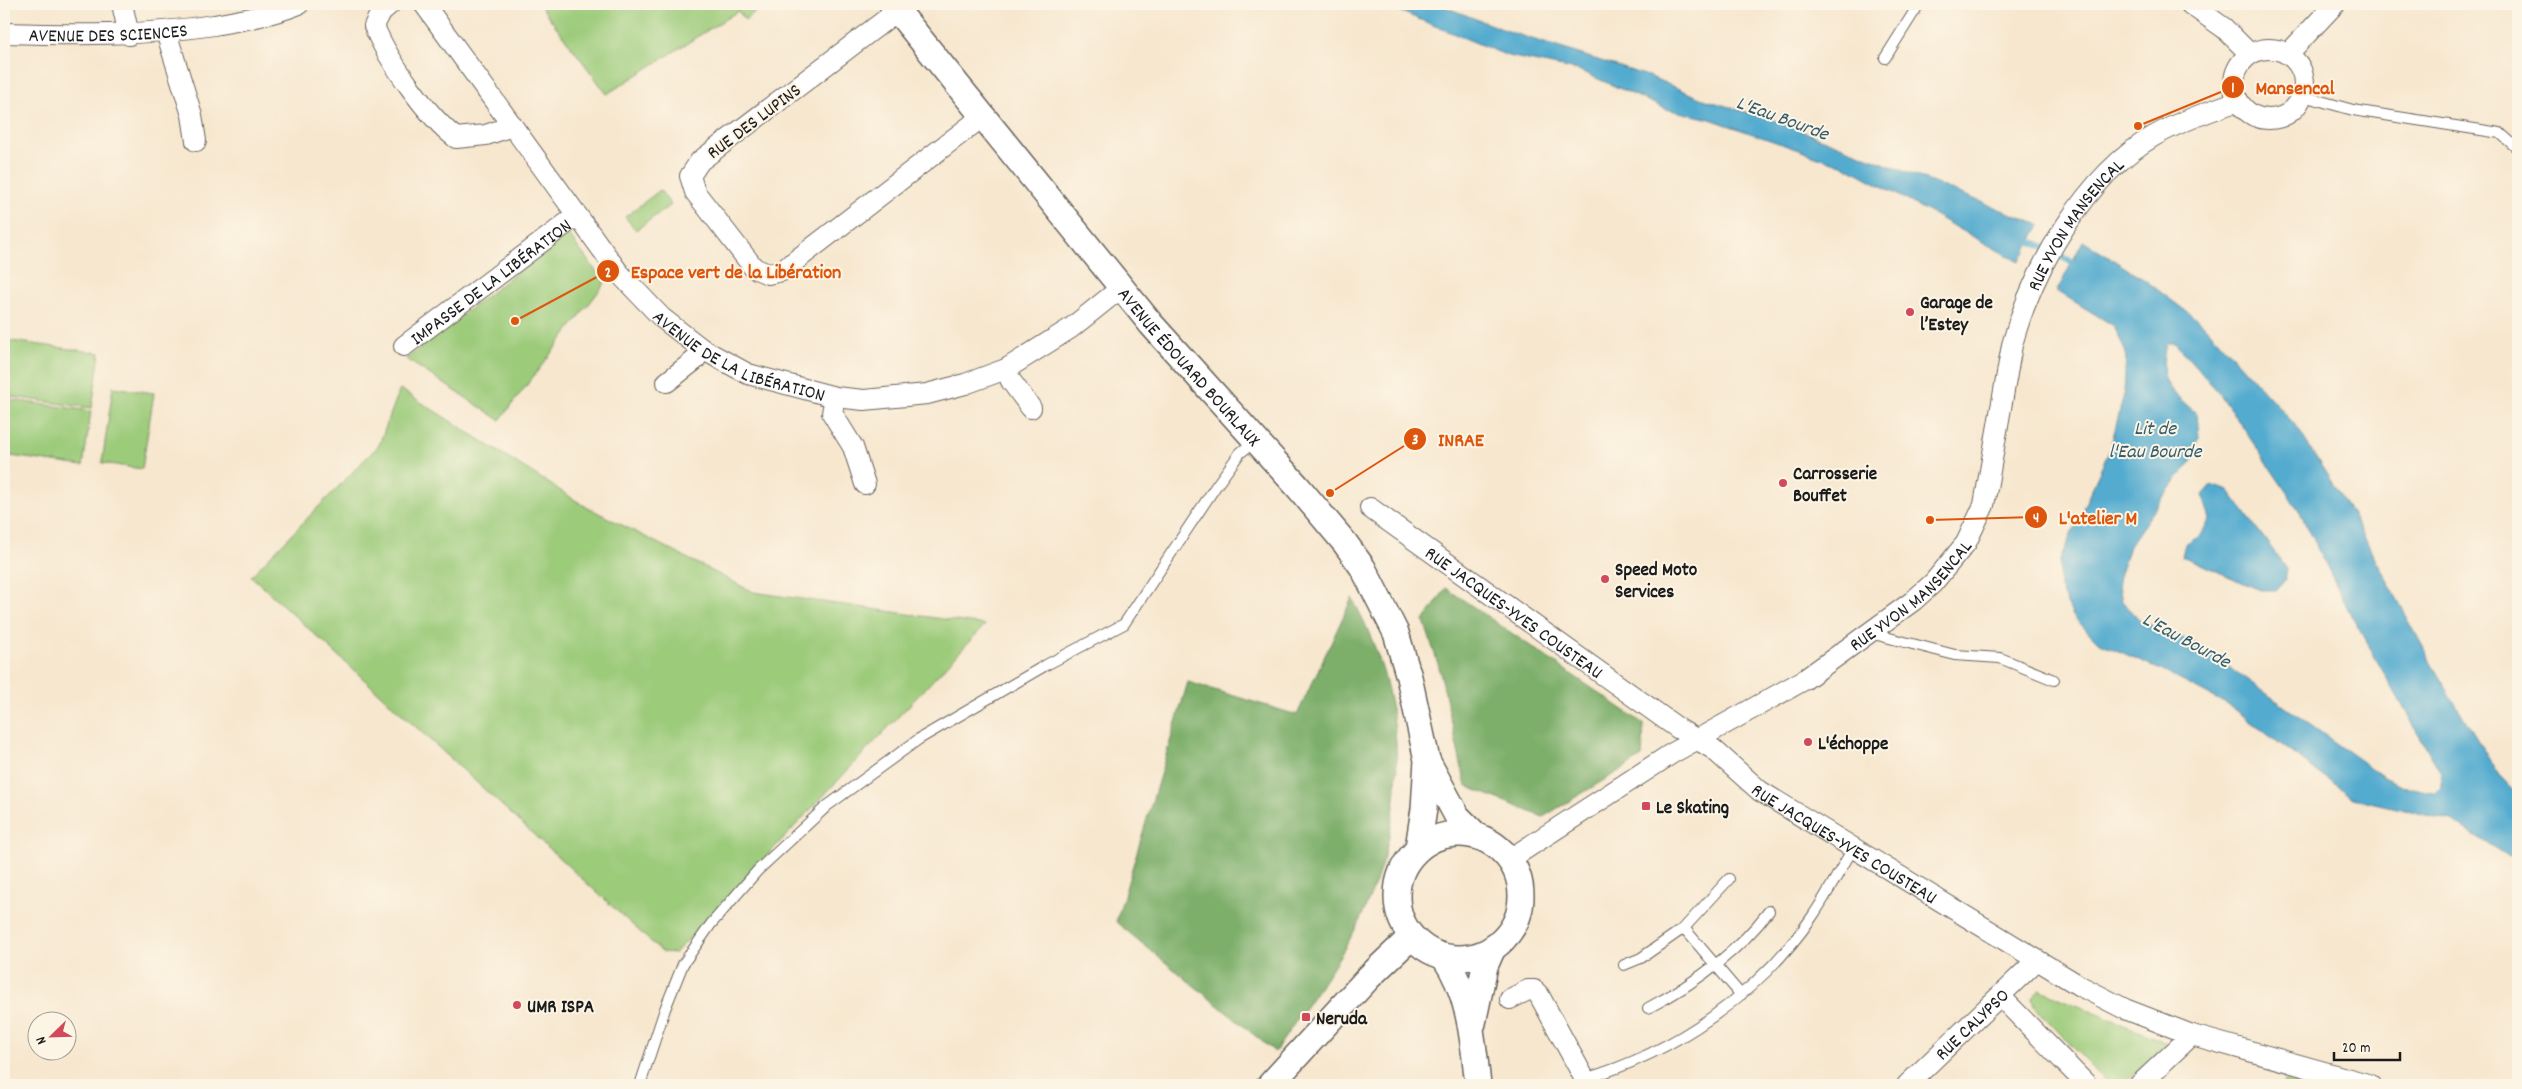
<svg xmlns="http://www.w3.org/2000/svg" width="2522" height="1089" font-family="Dekko,sans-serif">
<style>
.green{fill:#9ccb7a;stroke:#5c744b}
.forest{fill:#7daf6a;stroke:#4c6643}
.water{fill:#52abcf;stroke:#376476;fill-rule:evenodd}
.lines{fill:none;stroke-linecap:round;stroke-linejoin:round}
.stream{stroke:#52abcf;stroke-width:7}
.service-casing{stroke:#69635b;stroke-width:12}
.minor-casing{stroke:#69635b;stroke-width:22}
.tertiary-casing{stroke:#69635b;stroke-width:28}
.service{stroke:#fff;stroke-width:10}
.minor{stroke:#fff;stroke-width:20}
.tertiary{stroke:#fff;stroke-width:25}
.poi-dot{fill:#d1495b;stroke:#fcf5e5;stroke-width:2}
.labels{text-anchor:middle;stroke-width:4;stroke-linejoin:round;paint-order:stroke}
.street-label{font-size:19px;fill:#1c1c1c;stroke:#fcf5e5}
.poi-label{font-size:19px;font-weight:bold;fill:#1c1c1c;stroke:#fcf5e5;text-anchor:start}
.water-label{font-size:20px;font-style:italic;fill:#345c6d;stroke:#fcf5e5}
.leader{fill:none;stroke:#de560d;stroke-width:2}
.callout-dot{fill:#de560d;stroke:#fcf5e5;stroke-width:2}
.mark-label{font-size:15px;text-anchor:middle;font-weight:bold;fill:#fff}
.callout-label{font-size:20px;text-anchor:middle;font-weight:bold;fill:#de560d;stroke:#fcf5e5;stroke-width:4;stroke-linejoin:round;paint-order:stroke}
</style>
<rect width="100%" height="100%" fill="#fcf5e5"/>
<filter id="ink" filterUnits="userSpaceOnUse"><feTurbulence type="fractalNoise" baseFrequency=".02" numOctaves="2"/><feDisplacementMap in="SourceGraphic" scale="10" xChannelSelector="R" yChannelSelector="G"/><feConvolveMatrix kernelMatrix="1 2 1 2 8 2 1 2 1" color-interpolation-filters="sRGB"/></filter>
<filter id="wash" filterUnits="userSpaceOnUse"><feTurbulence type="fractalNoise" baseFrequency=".0096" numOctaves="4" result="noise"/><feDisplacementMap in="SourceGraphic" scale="20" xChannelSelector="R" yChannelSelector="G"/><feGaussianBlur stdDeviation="1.12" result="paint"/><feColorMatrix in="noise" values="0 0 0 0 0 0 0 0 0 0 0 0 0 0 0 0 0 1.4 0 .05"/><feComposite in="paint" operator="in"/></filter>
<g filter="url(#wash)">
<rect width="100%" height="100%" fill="#f7e7cf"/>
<path class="green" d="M 539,4 L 764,4 L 745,20 L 738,11 L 607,94 Z
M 660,190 L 671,205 L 636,230 L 625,217 Z
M 567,233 L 605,283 L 500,420 L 406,359 Z
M 4,340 L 100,353 L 92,408 L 4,396 Z
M 113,387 L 154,393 L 142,469 L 102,463 Z
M 400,389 L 583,505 L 753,592 L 985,625 L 675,953 L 662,952 L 251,576 L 379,445 Z
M 4,399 L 91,411 L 83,466 L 4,455 Z
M 2040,989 L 2050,994 L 2167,1043 L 2123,1085 L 2109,1085 L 2034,1006 L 2032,998 Z
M 2293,1075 L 2324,1085 L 2282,1085 Z"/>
<path class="forest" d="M 1446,588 L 1644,724 L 1642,757 L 1543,817 L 1466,786 L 1439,667 L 1424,621 Z
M 1352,598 C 1411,705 1411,819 1356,928 C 1333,971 1302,1011 1275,1052 L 1116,922 L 1188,682 L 1297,715 Z"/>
<path class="water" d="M 1382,4 L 1437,4 L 1510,32 L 1651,77 L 1700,98 L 1782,123 L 2040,225 L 2019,262 L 1847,167 L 1710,119 L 1666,109 L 1578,70 L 1508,56 Z
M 2083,241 L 2142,278 L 2203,324 L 2297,427 L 2352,515 L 2437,673 L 2498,774 L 2518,795 L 2518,862 L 2452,821 L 2353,798 L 2228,705 L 2155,667 L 2098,642 L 2073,616 L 2060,589 L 2060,559 L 2110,449 L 2124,394 L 2126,353 L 2114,326 L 2057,291 ZM 2166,343 L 2175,343 L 2220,394 L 2300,512 L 2352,617 L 2441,773 L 2441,786 L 2436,792 C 2415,792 2400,785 2382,776 L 2197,644 L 2141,621 L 2122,601 L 2118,580 L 2129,546 L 2166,493 L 2192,461 L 2199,437 L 2197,414 C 2168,388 2158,384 2166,343 Z
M 2212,485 L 2229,491 L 2287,569 L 2285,580 L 2276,590 L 2260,590 L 2182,556 L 2185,544 L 2200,535 L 2210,520 L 2203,495 Z"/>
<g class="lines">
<path class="stream" d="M 2025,238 L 2080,266"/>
</g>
</g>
<g filter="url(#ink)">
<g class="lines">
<defs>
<path id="service" d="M 1885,58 L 1919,4
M 2303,96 L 2353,110 L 2500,133 L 2518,149
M 1870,633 L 1955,655 L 2000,658 L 2054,680
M 1684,928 L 1729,879
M 1624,965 L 1641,958 L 1684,928 L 1741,995
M 1648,1008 C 1694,984 1737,953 1769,911
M 1584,1079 C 1674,1053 1759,994 1812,917 C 1827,895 1839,871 1853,849
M 640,1085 L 665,1009 L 683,964 L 711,924 L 758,870 L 827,806 L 919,739 L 1046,665 L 1124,624 L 1216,486 L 1240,453 L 1256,440"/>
<g id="minor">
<path d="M 122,4 L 129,35"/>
<path d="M 390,4 L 381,12 L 374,26 C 387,59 428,117 456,138 L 486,135 L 512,126"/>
<path id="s1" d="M 424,4 L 619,273 L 662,318 L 702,349 L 748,374 L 835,397 L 864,400 L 927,394 L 965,384 L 1006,369 L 1071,328 L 1121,288"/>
<path d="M 2190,4 L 2224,28 L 2250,54"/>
<path d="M 897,11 L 700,161 L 690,176 L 695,192 L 754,268 L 768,274 L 782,271 L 982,117"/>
<path d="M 166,32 L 192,115 L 196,141"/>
<path id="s2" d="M 4,33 C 75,35 144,36 214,25 C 242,20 272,15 299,4"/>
<circle cx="2269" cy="84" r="35"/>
<path d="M 2288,54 L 2335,4"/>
<path id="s3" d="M 404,346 L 576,216"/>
<path d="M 1006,369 L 1011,381 L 1031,408"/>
<path d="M 667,382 L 695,360 L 702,349"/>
<path d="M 835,397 L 832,413 L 853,447 L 865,484"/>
<path id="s4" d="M 1370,508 L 1679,729 L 1713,749 L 1760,791 L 2080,986 L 2125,1009 L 2192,1035 L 2371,1085"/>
<path id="s5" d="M 1510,859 L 1671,754 L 1804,680 L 1913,601 L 1933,583 L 1966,543 L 1984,505 L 2012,345 C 2032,270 2085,176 2154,136 C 2181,121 2210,111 2238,101"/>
<path d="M 2001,997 L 2087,1085"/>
<path d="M 1510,999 L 1528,990 L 1534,990 L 1539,995 L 1588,1085"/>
<path id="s6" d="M 1907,1085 L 2036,961"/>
<path d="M 2139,1085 L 2192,1035"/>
</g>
<g id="tertiary">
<path id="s7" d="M 892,4 L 1151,324 L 1298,487 L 1345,543 L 1363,568 L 1396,633 L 1409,677 L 1427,760 L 1424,809 L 1418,848"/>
<path d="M 1428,762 L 1457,816 L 1476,835"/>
<circle cx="1459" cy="896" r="62"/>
<path d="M 1444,957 C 1470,994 1473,1041 1478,1085"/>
<path d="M 1473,1023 L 1485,966 L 1493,948"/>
<path d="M 1270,1085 L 1369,977 L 1411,937"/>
</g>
</defs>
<use href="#service" class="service-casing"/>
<use href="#minor" class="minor-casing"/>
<use href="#tertiary" class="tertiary-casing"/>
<use href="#service" class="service"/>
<use href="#minor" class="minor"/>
<use href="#tertiary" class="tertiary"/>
</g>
</g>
<g class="poi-dot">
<circle cx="1910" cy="312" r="5"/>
<circle cx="1783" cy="483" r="5"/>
<circle cx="1605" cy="579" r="5"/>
<circle cx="1808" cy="742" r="5"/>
<rect x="1641" y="801" width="10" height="10" rx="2.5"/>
<circle cx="517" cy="1005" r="5"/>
<rect x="1301" y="1012" width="10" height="10" rx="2.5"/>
</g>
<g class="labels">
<g class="street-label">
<text dy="7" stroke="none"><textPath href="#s2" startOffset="104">AVENUE DES SCIENCES</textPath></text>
<text transform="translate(753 120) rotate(-37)" y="7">RUE DES LUPINS</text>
<text dy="7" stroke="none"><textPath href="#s5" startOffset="900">RUE YVON MANSENCAL</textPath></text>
<text dy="7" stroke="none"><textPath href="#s3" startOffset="108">IMPASSE DE LA LIBÉRATION</textPath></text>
<text dy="7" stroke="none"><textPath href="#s1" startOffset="482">AVENUE DE LA LIBÉRATION</textPath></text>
<text dy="7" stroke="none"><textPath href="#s7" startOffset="469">AVENUE ÉDOUARD BOURLAUX</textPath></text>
<text dy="7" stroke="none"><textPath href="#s5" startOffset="481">RUE YVON MANSENCAL</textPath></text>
<text dy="7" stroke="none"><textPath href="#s4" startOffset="178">RUE JACQUES-YVES COUSTEAU</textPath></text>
<text dy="7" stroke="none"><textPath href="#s4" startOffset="582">RUE JACQUES-YVES COUSTEAU</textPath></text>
<text dy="7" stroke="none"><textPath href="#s6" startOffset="89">RUE CALYPSO</textPath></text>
</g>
<g class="poi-label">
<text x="1920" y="308">Garage de<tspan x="1920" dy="22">l’Estey</tspan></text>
<text x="1793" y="479">Carrosserie<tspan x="1793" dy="22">Bouffet</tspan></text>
<text x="1615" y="575">Speed Moto<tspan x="1615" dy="22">Services</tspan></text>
<text x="1818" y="749">L'échoppe</text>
<text x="1656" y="813">Le Skating</text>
<text x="527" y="1012">UMR ISPA</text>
<text x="1316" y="1024">Neruda</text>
</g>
<g class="water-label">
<text transform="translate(1783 117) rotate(20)" y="7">L'Eau Bourde</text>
<text x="2155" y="434">Lit de<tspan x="2155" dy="23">l'Eau Bourde</tspan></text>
<text transform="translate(2187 639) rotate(28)" y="7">L'Eau Bourde</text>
</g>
</g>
<path class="leader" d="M2138 126L2233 87M515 321L608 271M1330 493L1415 439M1930 520L2036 517"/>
<g class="callout-dot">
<circle cx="2138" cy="126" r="5"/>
<circle cx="515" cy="321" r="5"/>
<circle cx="1330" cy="493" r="5"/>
<circle cx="1930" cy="520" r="5"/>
<circle cx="2233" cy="87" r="12"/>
<circle cx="608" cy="271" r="12"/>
<circle cx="1415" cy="439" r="12"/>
<circle cx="2036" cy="517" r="12"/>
</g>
<g class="mark-label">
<text x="2233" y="92">1</text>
<text x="608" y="277">2</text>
<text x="1415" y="444">3</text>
<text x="2036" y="522">4</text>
</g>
<g class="callout-label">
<text x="2295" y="94">Mansencal</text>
<text x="736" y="278">Espace vert de la Libération</text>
<text x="1461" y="446">INRAE</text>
<text x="2098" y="524">L'atelier M</text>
</g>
<rect width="2522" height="1089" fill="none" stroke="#fcf5e5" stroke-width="20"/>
<g transform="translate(52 1036) rotate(247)"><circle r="24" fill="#fcf5e5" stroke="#a29e95"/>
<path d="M0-4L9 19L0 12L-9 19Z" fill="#d1495b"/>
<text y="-8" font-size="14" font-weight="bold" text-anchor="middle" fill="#1c1c1c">N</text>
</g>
<path d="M2334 1052v8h66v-8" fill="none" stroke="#1c1c1c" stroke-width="2.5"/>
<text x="2342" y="1052" font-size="15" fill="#1c1c1c" stroke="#fcf5e5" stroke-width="4" paint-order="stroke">20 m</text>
</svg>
